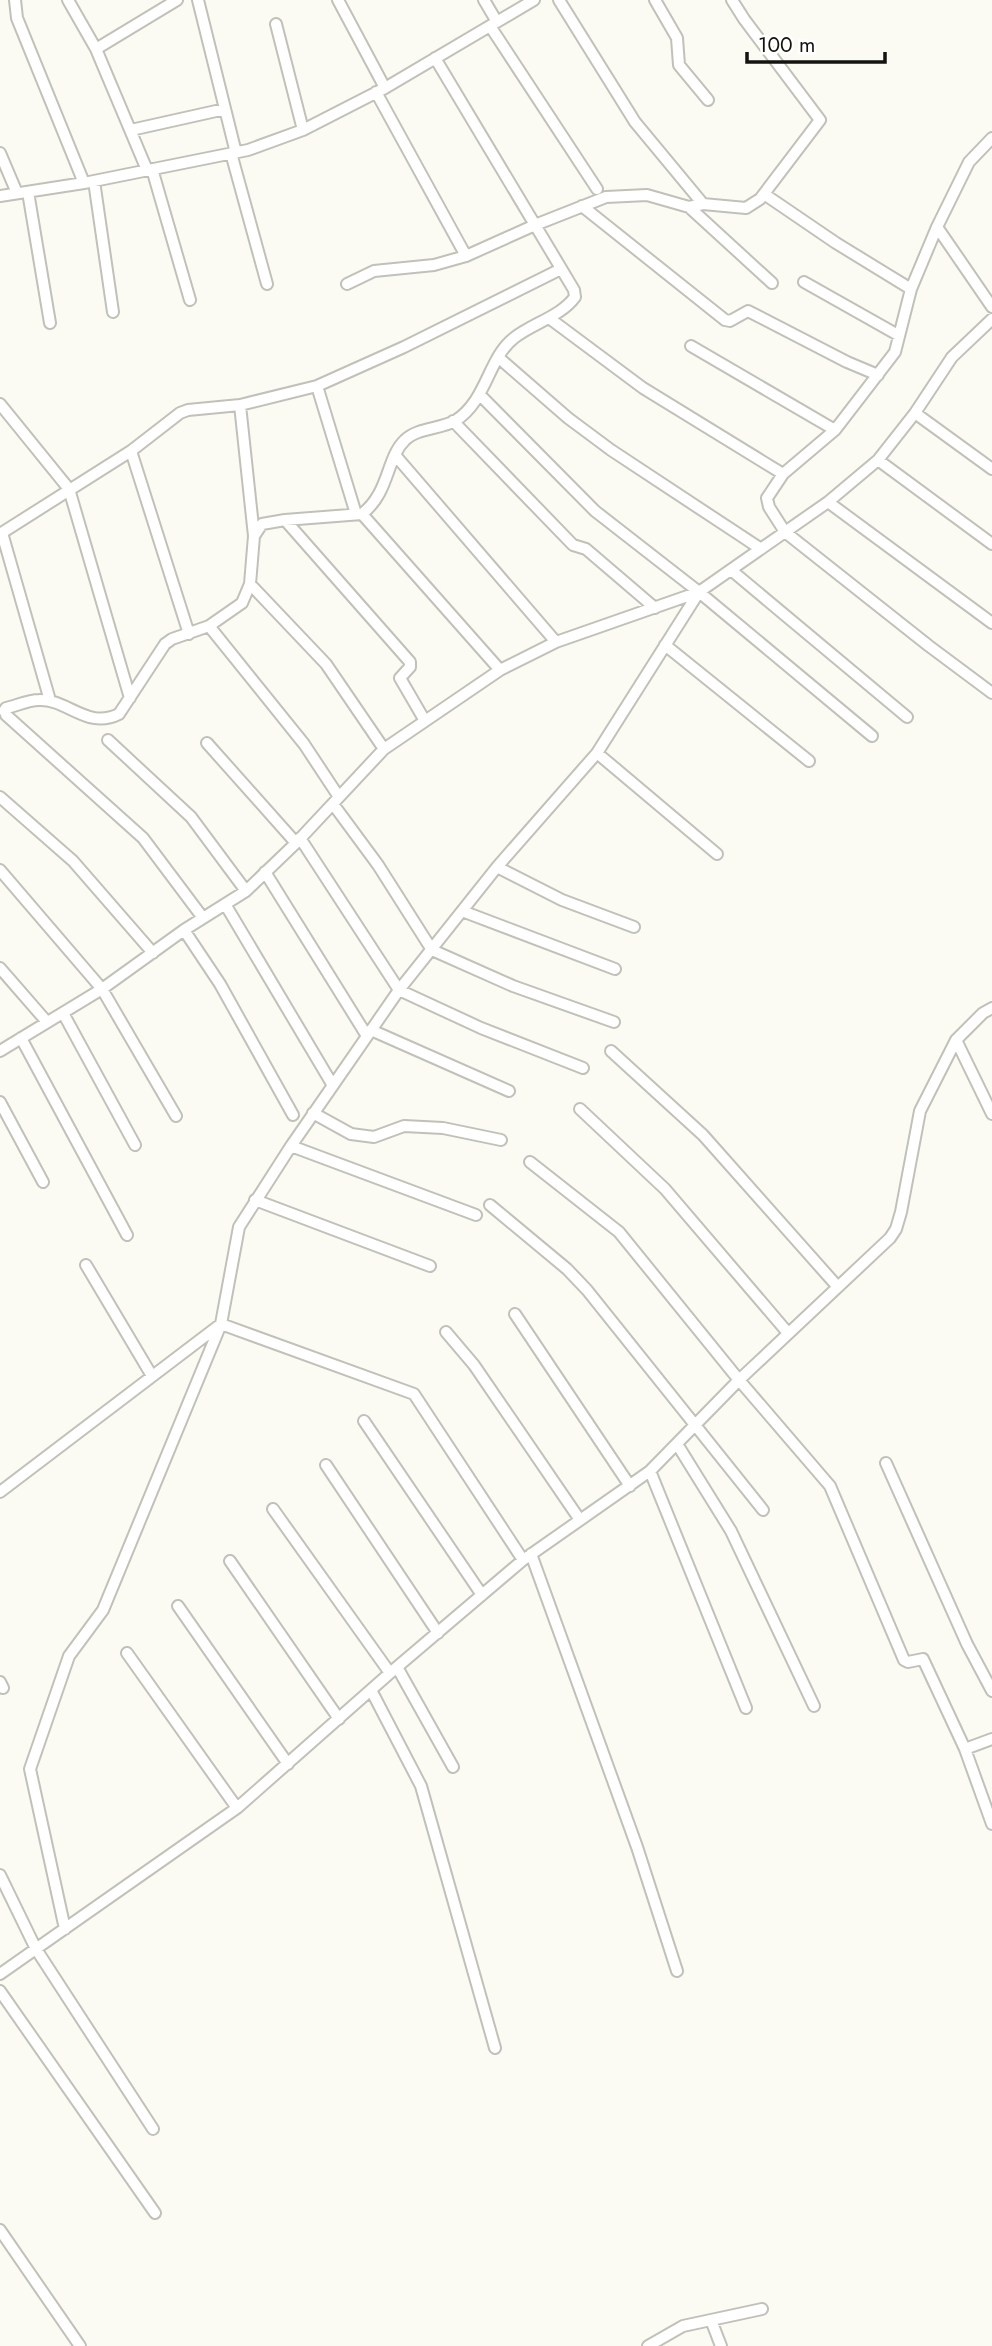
<svg xmlns="http://www.w3.org/2000/svg" width="992" height="2346" font-family="Jost,sans-serif">
<style>
.lines{fill:none;stroke-linecap:round;stroke-linejoin:round}
.minor-casing{stroke:#c1c1b9;stroke-width:14}
.minor{stroke:#fff;stroke-width:10}
</style>
<rect width="100%" height="100%" fill="#fbfbf3"/>
<g class="lines">
<defs>
<path id="minor" d="M 15,0 L 17,18 L 84,183
M 68,0 L 96,49 L 147,170
M 198,0 L 236,153
M 338,0 L 385,88
M 484,0 L 497,22
M 559,0 L 635,122 L 703,204
M 655,0 L 677,38 L 679,65 L 708,100
M 276,24 L 303,130
M 490,26 L 597,189
M 96,49 L 177,0
M 376,92 L 466,256
M 131,130 L 225,109
M 992,138 L 969,162 L 937,227 L 911,289 L 895,352 L 835,430 L 783,474 L 767,498 L 769,507 L 785,532 L 929,646 L 992,693
M 0,153 L 17,193
M 231,153 L 267,284
M 152,169 L 190,300
M 94,181 L 113,312
M 28,192 L 50,323
M 764,194 L 836,243 L 911,289
M 0,196 L 84,183 L 248,150 L 303,130 L 385,88 L 534,0
M 582,206 L 725,320 L 730,321 L 748,311 L 847,362 L 878,375
M 689,207 L 772,283
M 937,227 L 992,307
M 804,282 L 898,335
M 347,284 L 374,271 L 434,265 L 466,256 L 535,225 L 606,197 L 647,195 L 689,207 L 703,204 L 746,208 L 760,199 L 820,120 L 744,19 L 732,0
M 549,318 L 643,388 L 783,474
M 691,346 L 835,430
M 499,358 L 568,418 L 611,450 L 761,549
M 317,386 L 356,514
M 480,395 L 595,511 L 699,592 L 872,736
M 0,404 L 69,489 L 130,698
M 240,405 L 254,536
M 915,413 L 992,469
M 453,421 L 573,545 L 586,549 L 655,608
M 131,451 L 189,634
M 395,455 L 556,642
M 878,460 L 992,544
M 828,502 L 992,623
M 362,514 L 500,670
M 285,520 L 410,662 L 410,667 L 400,678 L 425,721
M 2,533 L 49,697
M 0,534 L 131,451 L 180,413 L 188,410 L 240,405 L 317,386 L 404,347 L 561,269
M 731,570 L 907,717
M 250,584 L 326,664 L 384,749
M 209,626 L 304,744 L 339,797
M 665,645 L 809,761
M 4,711 L 6,708 C 16,706 28,700 39,700 C 68,699 87,730 119,714 L 165,644 L 172,639 L 209,626 L 242,603 L 250,584 L 254,536 L 262,524 L 285,520 L 362,514 C 390,492 386,458 405,440 C 417,428 440,429 455,421 C 487,401 488,358 514,338 C 533,323 560,317 575,297 L 574,290 L 435,58
M 6,715 L 143,838 L 203,918
M 108,740 L 191,817 L 246,891
M 207,743 L 296,843
M 597,753 L 717,854
M 0,797 L 73,861 L 153,953
M 333,804 L 378,865 L 432,950 L 513,986 L 614,1022
M 300,838 L 399,990 L 481,1028 L 583,1068
M 497,867 L 562,900 L 634,927
M 0,870 L 102,989 L 176,1116
M 265,872 L 367,1036
M 225,904 L 332,1084
M 462,911 L 615,969
M 184,930 L 220,984 L 293,1115
M 0,968 L 47,1022
M 63,1013 L 135,1145
M 371,1030 L 509,1091
M 21,1038 L 127,1235
M 956,1040 L 992,1114
M 0,1051 L 102,989 L 184,930 L 246,891 L 296,843 L 384,749 L 500,670 L 556,642 L 699,592 L 828,502 L 878,460 L 915,413 L 952,357 L 992,319
M 611,1051 L 703,1135 L 837,1286
M 0,1102 L 43,1182
M 580,1109 L 665,1189 L 788,1333
M 313,1113 L 351,1134 L 374,1137 L 404,1126 L 443,1128 L 501,1140
M 291,1146 L 476,1215
M 530,1162 L 619,1232 L 739,1380 L 830,1486 L 904,1660 L 908,1662 L 923,1659 L 965,1749 L 992,1824
M 255,1200 L 430,1266
M 490,1205 L 567,1269 L 587,1290 L 763,1510
M 86,1265 L 152,1376
M 515,1314 L 630,1486
M 446,1332 L 474,1365 L 580,1520
M 364,1421 L 482,1595
M 677,1444 L 731,1531 L 814,1706
M 886,1463 L 967,1644 L 992,1691
M 326,1465 L 438,1633
M 650,1471 L 746,1708
M 0,1492 L 221,1324 L 414,1394 L 523,1560
M 273,1509 L 390,1673
M 531,1554 L 637,1847 L 677,1971
M 230,1561 L 339,1719
M 178,1606 L 288,1764
M 127,1653 L 237,1808
M 397,1667 L 453,1767
M 0,1682 L 3,1688
M 371,1690 L 421,1786 L 495,2048
M 965,1749 L 992,1739
M 0,1875 L 36,1949 L 153,2129
M 65,1929 L 30,1769 L 69,1656 L 103,1610 L 221,1324 L 239,1227 L 291,1146 L 399,990 L 497,867 L 597,753 L 699,592
M 0,1974 L 237,1808 L 390,1673 L 523,1560 L 650,1471 L 739,1380 L 890,1238 L 896,1229 L 901,1212 L 920,1111 L 956,1040 L 983,1013 L 992,1008
M 0,1991 L 155,2213
M 0,2230 L 80,2346
M 711,2320 L 721,2346
M 648,2346 L 683,2326 L 762,2309"/>
</defs>
<use href="#minor" class="minor-casing"/>
<use href="#minor" class="minor"/>
</g>
<path d="M747 52v10h138v-10" fill="none" stroke="#131310" stroke-width="3.5"/>
<text x="758" y="52" font-size="21" fill="#131310" stroke="#fffffe" stroke-width="5" paint-order="stroke">100 m</text>
</svg>
